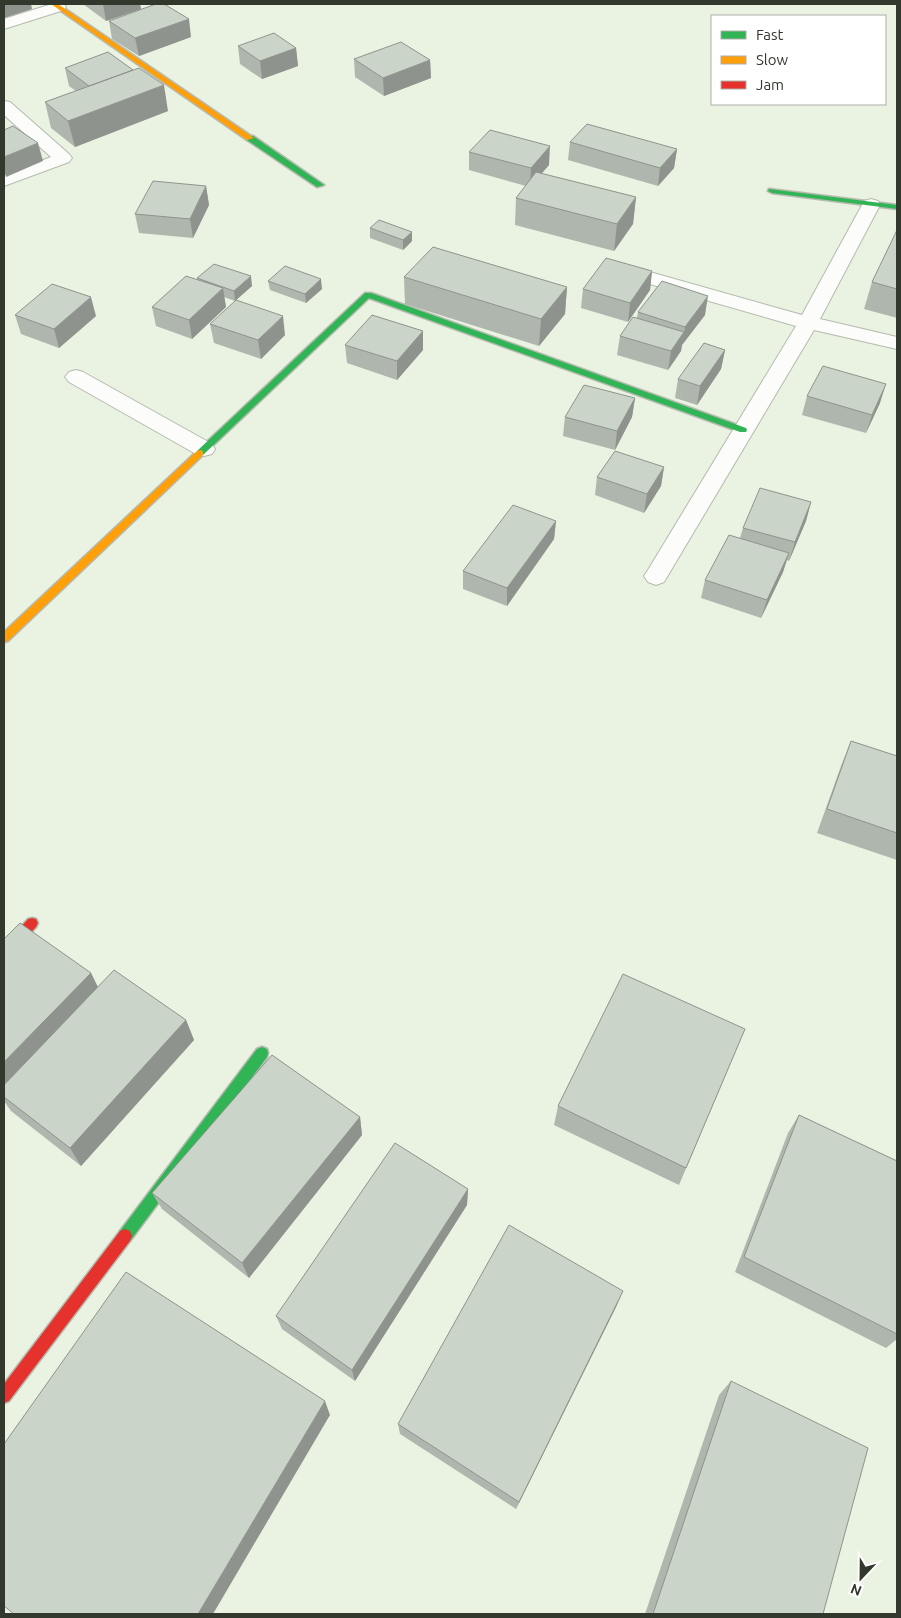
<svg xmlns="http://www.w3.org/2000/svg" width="901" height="1618" font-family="Ubuntu,sans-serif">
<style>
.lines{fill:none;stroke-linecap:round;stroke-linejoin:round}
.street-casing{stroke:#b5baae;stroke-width:2}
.fast-casing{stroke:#b5baae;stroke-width:3}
.slow-casing{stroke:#b5baae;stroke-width:3}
.jam-casing{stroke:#b5baae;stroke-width:3}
.street{fill:#fcfdfb;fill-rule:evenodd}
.fast{fill:#30b455;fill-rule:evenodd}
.slow{fill:#ff9f0a;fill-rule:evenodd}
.jam{fill:#e5322d;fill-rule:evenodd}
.wall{fill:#afb6ad}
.shaded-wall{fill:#8e948d}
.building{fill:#cbd4c9;stroke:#8e948d}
</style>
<rect width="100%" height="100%" fill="#eaf2e2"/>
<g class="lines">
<defs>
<path id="street" d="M 52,4 L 64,4 L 66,7 L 64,10 L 4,29 L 4,19 Z
M 4,101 L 10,102 L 69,154 L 72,158 L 69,162 L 4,186 L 4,175 L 51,157 L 4,115 Z
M 871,199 L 878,201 L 880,205 L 820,319 L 897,337 L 897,349 L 814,330 L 664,582 L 656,585 L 648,582 L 644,576 L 648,570 L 796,326 L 625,277 L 622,273 L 625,269 L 632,267 L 802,315 L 862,205 L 864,201 Z
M 76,370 L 83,372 L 212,444 L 215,449 L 212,454 L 204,456 L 196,454 L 69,382 L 65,377 L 69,372 Z"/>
<path id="fast" d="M 247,136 L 253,136 L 324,185 L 317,187 L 247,140 Z
M 769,189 L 897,205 L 897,209 L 772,193 L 768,191 Z
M 365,293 L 371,293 L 746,428 L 747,430 L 746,432 L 740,432 L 369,298 L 203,455 L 197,455 L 197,451 Z
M 262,1047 L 267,1049 L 268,1053 L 267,1057 L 130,1241 L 125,1243 L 120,1241 L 118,1236 L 120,1231 L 257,1049 Z"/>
<path id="slow" d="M 51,4 L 58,4 L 254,138 L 247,140 Z
M 200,450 L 203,451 L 203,455 L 8,641 L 4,642 L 4,632 L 197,451 Z"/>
<path id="jam" d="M 32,918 L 36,919 L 38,923 L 36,927 L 8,958 L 4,959 L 4,946 L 28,919 Z
M 125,1229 L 130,1231 L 132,1236 L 130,1241 L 9,1401 L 4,1403 L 4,1384 L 120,1231 Z"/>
</defs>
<use href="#street" class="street-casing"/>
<use href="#fast" class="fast-casing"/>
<use href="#slow" class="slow-casing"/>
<use href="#jam" class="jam-casing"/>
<use href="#street" class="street"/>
<use href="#fast" class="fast"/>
<use href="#slow" class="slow"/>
<use href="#jam" class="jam"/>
</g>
<path class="wall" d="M 83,4 L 140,4 L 141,9 L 106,21 Z
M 109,21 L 191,37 L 139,56 L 112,39 Z
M 238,46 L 296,48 L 298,66 L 262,79 L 240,64 Z
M 354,59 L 430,60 L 431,78 L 384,96 L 355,77 Z
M 65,68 L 168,111 L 75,147 L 51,128 L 45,102 L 76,91 L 69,86 Z
M 570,142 L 677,149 L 674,168 L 658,186 L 568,160 Z
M 469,152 L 549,165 L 541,174 L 636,197 L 633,224 L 614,251 L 515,225 L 516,198 L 526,186 L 469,170 Z
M 206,186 L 209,205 L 193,238 L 139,233 L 135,214 Z
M 370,228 L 412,232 L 412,241 L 403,250 L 370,238 Z
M 897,230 L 897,318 L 864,309 L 872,282 Z
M 652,271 L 650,290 L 628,322 L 581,308 L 583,289 Z
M 404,277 L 567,287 L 565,314 L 539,346 L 405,304 Z
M 197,278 L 252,286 L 235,301 L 224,297 L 226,307 L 192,339 L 156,326 L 152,307 L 197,280 Z
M 268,281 L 322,289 L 306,303 L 270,290 Z
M 638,312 L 705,315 L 682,345 L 681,351 L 668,370 L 617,355 L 620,336 L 637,318 Z
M 15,315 L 96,316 L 59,348 L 21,334 Z
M 210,324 L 285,335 L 261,359 L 214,343 Z
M 423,331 L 423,350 L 397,380 L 347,363 L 345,345 Z
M 725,350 L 721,369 L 697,405 L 675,398 L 678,379 Z
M 807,396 L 880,403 L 866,433 L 802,415 Z
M 635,398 L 632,417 L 615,450 L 563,436 L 565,417 Z
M 664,467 L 661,486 L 644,513 L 595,495 L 597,477 Z
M 811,502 L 806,521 L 789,561 L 787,560 L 783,572 L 761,618 L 701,598 L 705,580 L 740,538 L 743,528 Z
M 556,521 L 554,539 L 507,606 L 463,589 L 463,571 Z
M 851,741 L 897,756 L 897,860 L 817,833 L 841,766 Z
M 4,939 L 91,973 L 98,987 L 186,1020 L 194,1040 L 81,1166 L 11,1111 L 4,1101 L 4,1085 L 5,1084 L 4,1084 Z
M 745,1029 L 679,1185 L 554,1125 L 558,1106 Z
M 799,1115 L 897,1161 L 897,1339 L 886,1348 L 735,1272 L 788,1133 Z
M 360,1117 L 362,1135 L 249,1278 L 162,1209 L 152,1193 Z
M 468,1189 L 467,1205 L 355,1381 L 282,1329 L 276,1316 Z
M 617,1305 L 516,1509 L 400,1434 L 398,1424 Z
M 731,1381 L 823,1614 L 645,1614 L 719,1395 Z"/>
<path class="shaded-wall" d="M 4,4 L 31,4 L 32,9 L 4,18 Z
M 103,4 L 140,4 L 141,9 L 106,21 Z
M 189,19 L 191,37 L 139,56 L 135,38 Z
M 296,48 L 298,66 L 262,79 L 260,61 Z
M 430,60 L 431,78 L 384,96 L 383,78 Z
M 164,85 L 168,111 L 75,147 L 68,121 Z
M 38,143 L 43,161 L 6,177 L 4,170 L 4,157 Z
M 550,146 L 549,165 L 530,187 L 531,168 Z
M 677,149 L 674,168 L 658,186 L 660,168 Z
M 206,186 L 209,205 L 193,238 L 190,219 Z
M 636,197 L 633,224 L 614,251 L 617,224 Z
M 412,232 L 412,241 L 403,250 L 403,240 Z
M 652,271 L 650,290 L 628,322 L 630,303 Z
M 251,276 L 252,286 L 235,301 L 234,291 Z
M 321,279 L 322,289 L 306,303 L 305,294 Z
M 567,287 L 565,314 L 539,346 L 541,319 Z
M 223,288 L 226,307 L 192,339 L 189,320 Z
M 708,296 L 705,315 L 682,345 L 685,327 Z
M 91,297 L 96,316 L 59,348 L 54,329 Z
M 283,316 L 285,335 L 261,359 L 258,340 Z
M 423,331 L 423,350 L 397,380 L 397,361 Z
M 684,332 L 681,351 L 668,370 L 671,351 Z
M 725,350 L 721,369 L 697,405 L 700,386 Z
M 886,384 L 880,403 L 866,433 L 872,415 Z
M 635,398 L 632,417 L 615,450 L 617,431 Z
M 664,467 L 661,486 L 644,513 L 647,494 Z
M 811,502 L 806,521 L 789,561 L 795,542 Z
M 556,521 L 554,539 L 507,606 L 507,588 Z
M 789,553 L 783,572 L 761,618 L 767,600 Z
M 91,973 L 101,994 L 10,1088 L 4,1080 L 4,1062 Z
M 186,1020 L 194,1040 L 81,1166 L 70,1148 Z
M 360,1117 L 362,1135 L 249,1278 L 242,1263 Z
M 468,1189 L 467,1205 L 355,1381 L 352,1370 Z
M 623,1291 L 617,1305 L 516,1509 L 519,1502 Z
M 325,1401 L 330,1415 L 213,1614 L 198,1614 Z"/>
<path class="building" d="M 156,4 L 164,4 L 189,19 L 135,38 L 109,21 Z
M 274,33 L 296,48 L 260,61 L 238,46 Z
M 401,42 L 430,60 L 383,78 L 354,59 Z
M 108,52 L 133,70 L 89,86 L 65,68 Z
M 139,68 L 164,85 L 68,121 L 45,102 Z
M 587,124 L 677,149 L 660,168 L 570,142 Z
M 13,126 L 38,143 L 4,157 L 4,130 Z
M 490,130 L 550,146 L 531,168 L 469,152 Z
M 536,172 L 636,197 L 617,224 L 516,198 Z
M 153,181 L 206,186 L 190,219 L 135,214 Z
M 379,220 L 412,232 L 403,240 L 370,228 Z
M 897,230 L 897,289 L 872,282 Z
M 433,247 L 567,287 L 541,319 L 404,277 Z
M 606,258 L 652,271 L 630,303 L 583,289 Z
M 214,264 L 251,276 L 234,291 L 197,278 Z
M 285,266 L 321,279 L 305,294 L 268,281 Z
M 186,276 L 223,288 L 189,320 L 152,307 Z
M 662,281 L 708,296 L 685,327 L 638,312 Z
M 52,284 L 91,297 L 54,329 L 15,315 Z
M 236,300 L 283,316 L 258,340 L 210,324 Z
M 372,315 L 423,331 L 397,361 L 345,345 Z
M 633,317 L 684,332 L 671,351 L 620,336 Z
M 704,343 L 725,350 L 700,386 L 678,379 Z
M 823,366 L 886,384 L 872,415 L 807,396 Z
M 584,385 L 635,398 L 617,431 L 565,417 Z
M 615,451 L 664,467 L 647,494 L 597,477 Z
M 760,488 L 811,502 L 795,542 L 743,528 Z
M 513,505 L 556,521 L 507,588 L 463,571 Z
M 729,535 L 789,553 L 767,600 L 705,580 Z
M 851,741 L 897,756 L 897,833 L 827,809 Z
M 20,923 L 91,973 L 4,1062 L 4,939 Z
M 114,970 L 186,1020 L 70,1148 L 4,1097 L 4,1085 Z
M 623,974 L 745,1029 L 686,1168 L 558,1106 Z
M 272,1055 L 360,1117 L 242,1263 L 152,1193 Z
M 799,1115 L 897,1161 L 897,1334 L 744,1257 Z
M 395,1143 L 468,1189 L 352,1370 L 276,1316 Z
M 509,1225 L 623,1291 L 519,1502 L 398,1424 Z
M 126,1272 L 325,1401 L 198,1614 L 14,1614 L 4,1606 L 4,1444 Z
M 731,1381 L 868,1448 L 823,1614 L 653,1614 Z"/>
<rect width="901" height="1618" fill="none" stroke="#32382c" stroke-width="10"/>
<rect x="711" y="15" width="175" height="90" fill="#ffffff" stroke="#adafab"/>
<rect x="721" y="31" width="25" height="8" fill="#30b455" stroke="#adafab"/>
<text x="756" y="40" font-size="15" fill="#32382c">Fast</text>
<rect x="721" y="56" width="25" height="8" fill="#ff9f0a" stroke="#adafab"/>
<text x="756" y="65" font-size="15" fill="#32382c">Slow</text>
<rect x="721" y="81" width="25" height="8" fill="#e5322d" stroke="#adafab"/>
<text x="756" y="90" font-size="15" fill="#32382c">Jam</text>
<g transform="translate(861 1578) rotate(202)" stroke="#ffffff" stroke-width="4" paint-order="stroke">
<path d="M0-4L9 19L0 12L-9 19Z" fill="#32382c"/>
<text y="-8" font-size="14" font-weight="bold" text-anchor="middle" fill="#32382c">N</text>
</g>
</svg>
